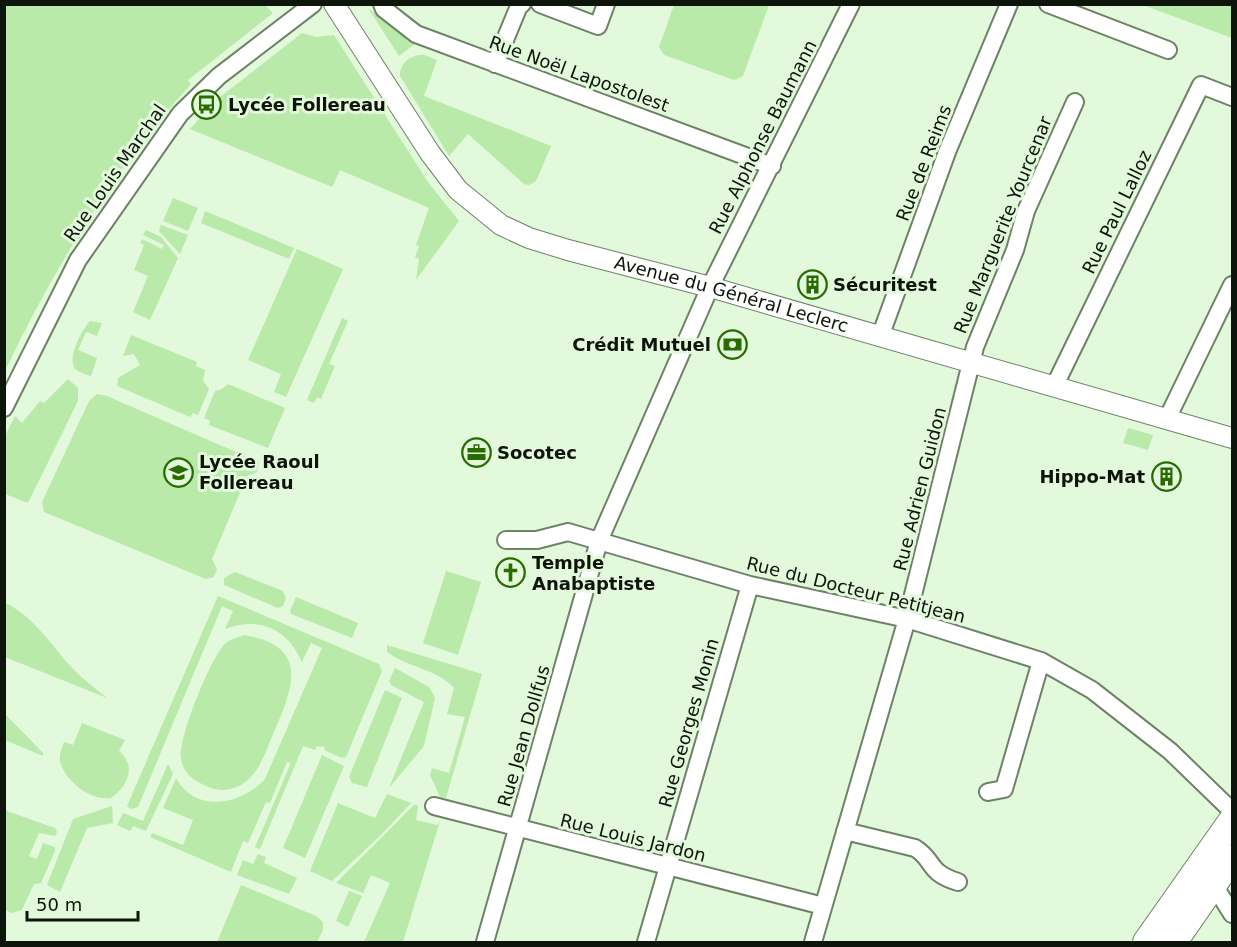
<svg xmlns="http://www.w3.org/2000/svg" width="1237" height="947" font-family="'DejaVu Sans',sans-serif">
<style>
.green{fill:#b9eaaa}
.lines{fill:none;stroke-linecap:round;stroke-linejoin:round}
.minor-casing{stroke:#6e8267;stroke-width:20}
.tertiary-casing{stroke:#6e8267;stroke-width:22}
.primary-casing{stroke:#6e8267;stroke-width:28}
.minor{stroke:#fff;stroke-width:16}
.tertiary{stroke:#fff;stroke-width:20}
.primary{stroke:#fff;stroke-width:26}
.labels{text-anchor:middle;stroke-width:6;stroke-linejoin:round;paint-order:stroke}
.street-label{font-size:18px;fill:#0d140a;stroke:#e2f9db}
.poi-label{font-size:18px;font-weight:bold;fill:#0d140a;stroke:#e2f9db;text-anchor:start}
</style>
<rect width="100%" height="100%" fill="#e2f9db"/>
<path class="green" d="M 5,4 L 264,4 L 273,13 L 188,80 L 191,84 C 114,169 54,268 5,371 Z
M 674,5 L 769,5 L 743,76 L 734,80 L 664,55 L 659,47 Z
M 1143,5 L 1232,5 L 1232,38 Z
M 368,8 L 415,44 L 399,56 Z
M 302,33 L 316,37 L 334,35 L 428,182 L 459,221 L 416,280 L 419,259 L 415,257 L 419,247 L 416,245 L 429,208 L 340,170 L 332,187 L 190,129 L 215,101 Z
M 425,55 L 437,60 L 424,96 L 551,146 L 536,181 L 529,185 L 524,184 L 468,134 L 449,156 L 400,76 C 400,62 411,54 425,55 Z
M 173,198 L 198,208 L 188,231 L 163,221 Z
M 205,211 L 294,248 L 289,259 L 201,223 Z
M 161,225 L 188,235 L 180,254 L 159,231 Z
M 146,230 L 161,237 L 178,258 L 150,320 L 133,312 L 148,276 L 134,270 L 144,245 L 140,243 L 142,239 L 162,249 L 164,245 L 143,235 Z
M 297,249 L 343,269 L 286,397 L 274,392 L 281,374 L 248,360 Z
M 342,318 L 348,321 L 329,364 L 335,366 L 321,399 L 317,397 L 314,403 L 307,400 Z
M 90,321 L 102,323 L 97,336 L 86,332 L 78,350 L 97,358 L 91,376 C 85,374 76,372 74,367 C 68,355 82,330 90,321 Z
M 131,335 L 197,362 L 196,366 L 205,370 L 203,381 L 209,389 L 198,415 L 193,413 L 190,417 L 117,386 L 118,378 L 140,365 L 134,354 L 123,356 Z
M 68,379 L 78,388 L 78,401 L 28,503 L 5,494 L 5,436 L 15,416 L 22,423 L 40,401 L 44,403 Z
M 228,384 L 285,408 L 268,448 L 209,425 L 210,421 L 204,418 L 215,391 L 222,389 Z
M 97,394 L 107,396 L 259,462 L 257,472 L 247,476 L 212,559 L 217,569 L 214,577 L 206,579 L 44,512 L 42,502 L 89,401 Z
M 1128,428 L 1153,435 L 1148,450 L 1123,443 Z
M 446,571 L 481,582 L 458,655 L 423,643 Z
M 235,572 L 283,591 L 286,598 L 283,606 L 278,608 L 224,585 L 224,578 Z
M 218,596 L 379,664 L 382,671 L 346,757 L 342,758 L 324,750 L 325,747 L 317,746 L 315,750 L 303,746 L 260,849 L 255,847 L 291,763 L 287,762 L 270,803 L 266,802 L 248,843 L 243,841 L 231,872 L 136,831 L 150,837 L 152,833 L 183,845 L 193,820 L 163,808 L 176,778 C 196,814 241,805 265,779 L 322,648 L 311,643 L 302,662 C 288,629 259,616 225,629 L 233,611 L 222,606 L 138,807 L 131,809 L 127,806 Z
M 296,597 L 358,623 L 352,638 L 291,614 L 290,611 Z
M 4,602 C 38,619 52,648 78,674 C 87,682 97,690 107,698 L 5,657 Z
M 244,635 C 311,646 293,688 273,734 C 265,753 258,777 239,786 C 224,793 213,790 200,783 C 190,778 183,771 181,759 C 177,741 212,653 227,642 C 231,639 239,637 244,635 Z
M 387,645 L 482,674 L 446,798 L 440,797 L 430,775 L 432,768 L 449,773 L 465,717 L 447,714 L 454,688 C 436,668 408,668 387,652 Z
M 395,668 L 429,687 L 435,698 L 424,746 L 389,788 L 424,702 L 391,685 L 389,681 Z
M 385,690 L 402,698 L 367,787 L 352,783 L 349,777 Z
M 4,713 L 43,753 L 43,756 L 5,740 Z
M 82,723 L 125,740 L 119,751 C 137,766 128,786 111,798 C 90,801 65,781 60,761 C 59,754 62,748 64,742 L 73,745 Z
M 322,755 L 344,766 L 305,858 L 283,848 Z
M 168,764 L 173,774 L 146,831 L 133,826 L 130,831 L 117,825 L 123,813 L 143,821 Z
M 387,794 L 411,803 L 381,835 L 332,881 L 310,871 L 338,803 L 375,818 Z
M 415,804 L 418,806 L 416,820 L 437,825 L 440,821 L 403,942 L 364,942 L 390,883 L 371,875 L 363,893 L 336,883 Z
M 112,806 L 113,823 L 87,828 L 60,892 L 47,885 L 73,819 Z
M 4,810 L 55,828 L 57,832 L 55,836 L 39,833 L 29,856 L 37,859 L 43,843 L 55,847 L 55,851 L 41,883 L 34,884 L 22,910 L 11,913 L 5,910 Z
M 258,854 L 266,857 L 264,863 L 297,878 L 289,894 L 237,875 L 243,860 L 253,864 Z
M 241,885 L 316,916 L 323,922 L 323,930 L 317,942 L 217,942 Z
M 349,891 L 362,896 L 348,927 L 336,921 Z"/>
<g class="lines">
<defs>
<path id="minor" d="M 382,4 L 384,9 L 416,34 L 772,166
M 540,4 L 598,26 L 606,4
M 1048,4 L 1168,50
M 495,64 L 519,6 L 522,4
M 880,337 L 947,152 L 1009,4
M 1054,387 L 1201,85 L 1232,97
M 4,408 L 78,260 L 180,114 L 219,76 L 313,4
M 1167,419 L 1232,285
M 506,540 L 537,540 L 568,532 L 750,585 L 907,619 L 1041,661 L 1092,690 L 1170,751 L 1232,811
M 988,792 L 1004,789 L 1041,661
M 434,806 L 823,906
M 845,831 L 915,848 C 935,860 926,872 958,882
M 1205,881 L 1214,885 L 1232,914
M 485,942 L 599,541 L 710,287 L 851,4
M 646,942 L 750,585
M 813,942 L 907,619 L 975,347 L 1015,250 L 1026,211 L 1075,102"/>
<g id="tertiary">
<path id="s1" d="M 334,4 L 430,153 L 458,190 L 501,225 L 529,238 L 568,250 L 710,287 L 1232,438"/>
</g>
<path id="primary" d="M 1146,942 L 1232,820
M 1174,942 L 1232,858"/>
</defs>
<use href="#minor" class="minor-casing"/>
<use href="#tertiary" class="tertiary-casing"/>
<use href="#primary" class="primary-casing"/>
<use href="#minor" class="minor"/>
<use href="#tertiary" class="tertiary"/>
<use href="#primary" class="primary"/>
</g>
<defs>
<symbol id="bus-ring" viewBox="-11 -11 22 22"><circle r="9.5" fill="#e2f9db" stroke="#276b01" stroke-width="1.5"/><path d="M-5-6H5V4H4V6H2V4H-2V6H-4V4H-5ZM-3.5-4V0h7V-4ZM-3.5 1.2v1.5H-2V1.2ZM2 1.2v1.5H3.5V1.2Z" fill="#276b01"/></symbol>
<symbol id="building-ring" viewBox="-11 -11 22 22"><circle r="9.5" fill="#e2f9db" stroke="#276b01" stroke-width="1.5"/><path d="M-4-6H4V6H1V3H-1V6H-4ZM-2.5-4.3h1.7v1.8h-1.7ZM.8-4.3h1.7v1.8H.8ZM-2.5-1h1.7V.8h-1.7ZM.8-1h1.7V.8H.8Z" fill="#276b01"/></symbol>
<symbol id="bank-ring" viewBox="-11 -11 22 22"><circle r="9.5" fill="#e2f9db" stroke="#276b01" stroke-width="1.5"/><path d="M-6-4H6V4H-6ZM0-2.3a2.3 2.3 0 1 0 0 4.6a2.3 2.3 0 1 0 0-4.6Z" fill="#276b01"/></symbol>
<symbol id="office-ring" viewBox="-11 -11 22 22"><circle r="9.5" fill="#e2f9db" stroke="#276b01" stroke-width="1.5"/><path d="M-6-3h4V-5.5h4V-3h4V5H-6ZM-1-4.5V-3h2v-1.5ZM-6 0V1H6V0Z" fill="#276b01"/></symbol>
<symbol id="school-ring" viewBox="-11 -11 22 22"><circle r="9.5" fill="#e2f9db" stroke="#276b01" stroke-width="1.5"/><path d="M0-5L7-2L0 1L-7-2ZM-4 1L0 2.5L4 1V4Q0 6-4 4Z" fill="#276b01"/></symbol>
<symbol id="church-ring" viewBox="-11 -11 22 22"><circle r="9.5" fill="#e2f9db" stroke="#276b01" stroke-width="1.5"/><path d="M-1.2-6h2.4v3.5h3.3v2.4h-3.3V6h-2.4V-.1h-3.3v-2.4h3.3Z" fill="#276b01"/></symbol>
</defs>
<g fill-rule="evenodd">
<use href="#bus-ring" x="190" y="88" width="33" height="33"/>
<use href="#building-ring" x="796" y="268" width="33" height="33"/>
<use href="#bank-ring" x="716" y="328" width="33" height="33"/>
<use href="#office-ring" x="460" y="436" width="33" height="33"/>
<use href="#school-ring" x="162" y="456" width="33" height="33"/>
<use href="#building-ring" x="1150" y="460" width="33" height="33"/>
<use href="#church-ring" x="494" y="556" width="33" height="33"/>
</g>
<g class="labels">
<g class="street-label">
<text transform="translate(579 74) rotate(20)" y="6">Rue Noël Lapostolest</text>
<text transform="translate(763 137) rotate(-63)" y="6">Rue Alphonse Baumann</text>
<text transform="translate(924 163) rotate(-69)" y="6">Rue de Reims</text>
<text transform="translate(115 173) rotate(-55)" y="6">Rue Louis Marchal</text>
<text transform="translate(1117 212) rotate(-64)" y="6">Rue Paul Lalloz</text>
<text transform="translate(1003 225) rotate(-68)" y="6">Rue Marguerite Yourcenar</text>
<text dy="6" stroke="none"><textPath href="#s1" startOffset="520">Avenue du Général Leclerc</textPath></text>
<text transform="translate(920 489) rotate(-76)" y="6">Rue Adrien Guidon</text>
<text transform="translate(856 590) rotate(14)" y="6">Rue du Docteur Petitjean</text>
<text transform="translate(689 723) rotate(-74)" y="6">Rue Georges Monin</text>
<text transform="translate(524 736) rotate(-74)" y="6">Rue Jean Dollfus</text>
<text transform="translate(633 838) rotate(14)" y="6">Rue Louis Jardon</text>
</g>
<g class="poi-label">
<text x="228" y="111">Lycée Follereau</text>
<text x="833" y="291">Sécuritest</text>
<text x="711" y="351" text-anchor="end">Crédit Mutuel</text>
<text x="497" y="459">Socotec</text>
<text x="199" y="468">Lycée Raoul<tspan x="199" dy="21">Follereau</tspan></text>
<text x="1145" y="483" text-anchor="end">Hippo-Mat</text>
<text x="532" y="569">Temple<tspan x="532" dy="21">Anabaptiste</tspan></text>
</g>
</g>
<rect width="1237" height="947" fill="none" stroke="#0d140a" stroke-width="12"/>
<path d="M27 911v9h111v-9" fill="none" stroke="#0d140a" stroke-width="3"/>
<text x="36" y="911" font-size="18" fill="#0d140a" stroke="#e2f9db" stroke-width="4.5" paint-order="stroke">50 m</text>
</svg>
